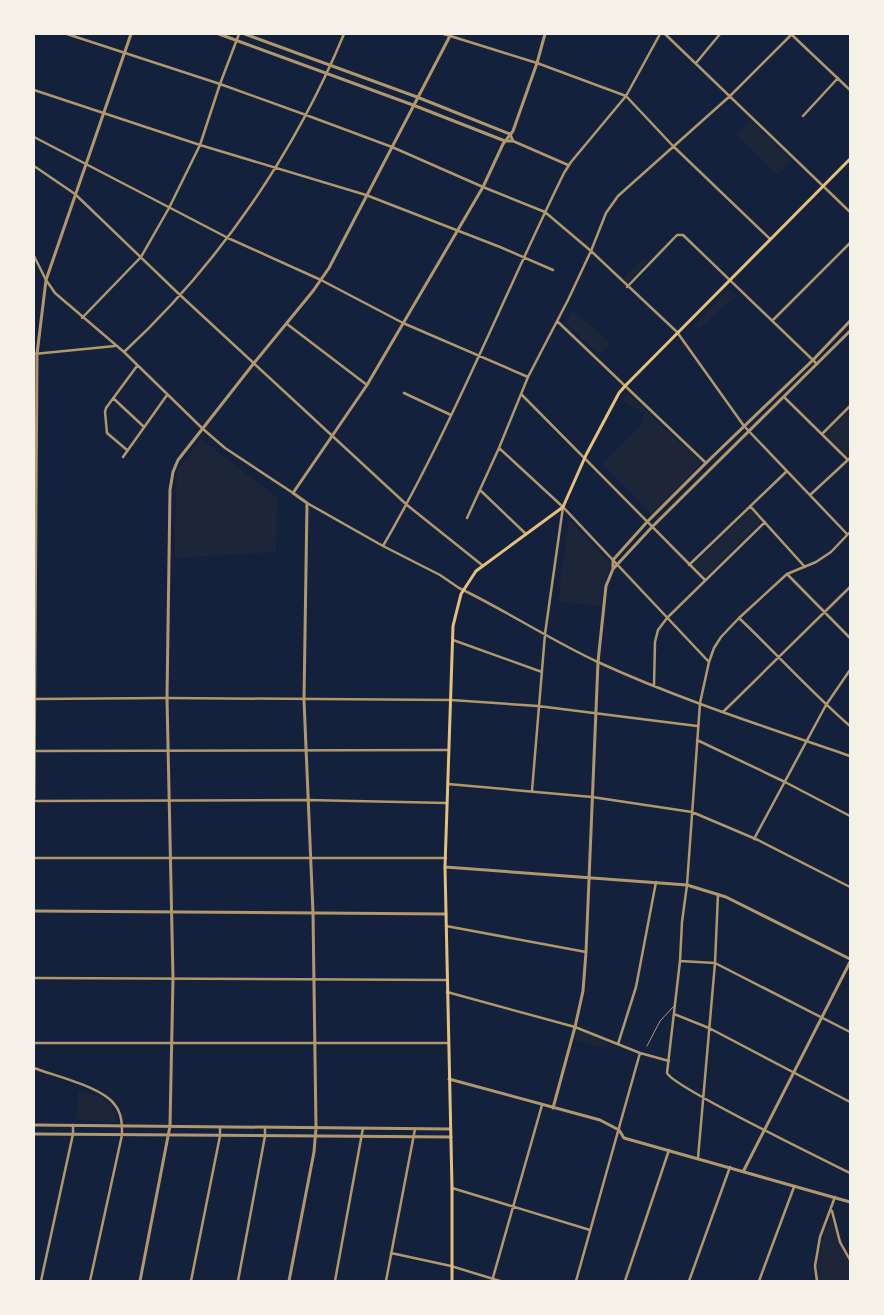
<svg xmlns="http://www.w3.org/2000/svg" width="884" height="1315" font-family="'Source Serif 4',serif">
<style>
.green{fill:#1d2539}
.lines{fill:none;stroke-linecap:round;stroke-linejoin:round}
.service{stroke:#b1986c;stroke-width:1}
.minor{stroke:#b1986c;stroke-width:2.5}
.tertiary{stroke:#b1986c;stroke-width:3}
.secondary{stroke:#e5c07b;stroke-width:3}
</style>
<rect width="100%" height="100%" fill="#14213d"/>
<path class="green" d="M 750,120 L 791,160 L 777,175 L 736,134 Z
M 643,258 L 647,262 L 627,283 L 622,279 Z
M 729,289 L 736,296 L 701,328 L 693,326 Z
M 572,310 L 610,342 L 600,356 L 565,322 Z
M 627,393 L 701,463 L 653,517 L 603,464 L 640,427 L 645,413 L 622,400 Z
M 850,410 L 850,454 L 845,459 L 823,437 Z
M 201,439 L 277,497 L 276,552 L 174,558 L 177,471 Z
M 750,510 L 761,521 L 705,577 L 694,565 Z
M 569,520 L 613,566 L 606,577 L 601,606 L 558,602 Z
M 578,1029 L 608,1041 L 606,1049 L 575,1040 Z
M 78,1091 C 103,1098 110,1095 117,1122 L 76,1120 Z
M 831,1217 L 842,1249 L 850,1264 L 850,1281 L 819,1281 C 815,1256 822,1240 831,1217 Z"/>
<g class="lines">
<path class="service" d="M 647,1046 L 660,1021 L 674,1006"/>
<path class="minor" d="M 67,34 L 220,84 L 306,115 L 392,147 L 483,187 L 545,212 L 591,251 L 677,332 L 744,426 L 847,534
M 444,34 L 537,63 L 626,96 L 673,146 L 770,239
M 665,34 L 850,212
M 792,35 L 850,90
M 696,63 L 720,34
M 34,90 L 200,145 L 366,195 L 500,247 L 553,270
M 803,116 L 838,78
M 34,137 L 228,238 L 321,280 L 403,323 L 528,377
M 34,166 L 75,194 L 180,295 L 407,505 L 482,565
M 34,256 L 46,280 L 55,293 L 124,352 L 203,429 L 225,448 L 293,493
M 627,287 L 677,235 L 683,235 L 817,364
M 82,318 L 141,257 L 169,208 L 200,145 L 220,84 L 239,34
M 557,321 L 706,463
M 772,321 L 850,243
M 287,324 L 367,385
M 124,352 C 219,264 294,154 344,34
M 34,354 L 115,346
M 404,393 L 451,415
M 522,395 L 705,580
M 784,397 L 848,460
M 113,398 L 143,426
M 822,434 L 850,406
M 499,448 L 563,507 L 709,662
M 127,450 L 107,433 L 105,412 L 106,408 L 137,366
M 123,457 L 167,395
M 480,490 L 526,534
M 810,495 L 850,458
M 307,503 L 383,546 L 440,575 L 459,588 C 507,611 552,641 600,663 C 681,700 766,727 850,756
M 750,506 L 805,567
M 467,518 L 499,448 L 528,377 L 568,300 L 591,251 L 606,213 L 618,196 L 730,96 L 792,34
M 850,532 L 831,552 L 816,562 L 787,574 L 739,618 L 721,637 L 714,648 L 709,662 L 700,703 L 687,885 L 682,922 L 680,961 L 667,1073 C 673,1087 826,1161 850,1173
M 383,546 C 452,427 503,297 564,173 L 571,162 L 626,96 L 660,34
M 689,565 L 787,471
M 787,574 L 850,638
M 739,618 C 777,654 811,692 850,726
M 453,640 L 542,672
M 654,686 L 655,642 L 658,630 L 667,618 L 765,522
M 34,699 L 167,698 L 451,700 L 538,706 L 697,726
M 723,712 L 850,587
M 697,740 L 785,782 L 850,816
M 34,751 L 449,750
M 448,784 L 592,797 L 692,812 L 758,840 L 850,887
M 532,791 L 545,634 L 563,507
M 34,801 L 307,800 L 447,803
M 754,839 L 826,705 L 850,670
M 34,858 L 446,858
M 446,926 L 586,952
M 680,961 L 715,963 L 850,1032
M 34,978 L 447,980
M 447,992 L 575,1027 L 640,1053 L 669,1061
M 674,1014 L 709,1028 L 850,1102
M 34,1043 L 448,1043
M 618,1044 L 636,987 L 656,882
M 34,1068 C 55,1076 103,1087 115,1105 C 122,1114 122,1124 122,1135 L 90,1281
M 698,1158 L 715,963 L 718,894
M 452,1188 L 590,1230
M 832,1211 L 840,1242 L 850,1260
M 391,1253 L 451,1266 L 500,1281
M 41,1281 L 73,1134 L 73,1125
M 191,1281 L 220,1136 L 220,1127
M 238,1281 L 265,1136 L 265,1127
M 335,1281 L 363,1128
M 386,1281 L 415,1129
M 492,1281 L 542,1105
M 576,1281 L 640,1053
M 625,1281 L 669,1150
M 689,1281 L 730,1167
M 759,1281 L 794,1187
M 817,1281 L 815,1266 L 820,1237 L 835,1197"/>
<path class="tertiary" d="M 219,34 L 413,105 L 505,141 L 513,141 L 568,165
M 245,34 L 417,97 L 510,134 L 513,141
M 613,569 L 613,560 L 647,522 L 706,463 L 813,360 L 850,321
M 34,798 L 37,354 L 46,280 L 131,34
M 445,867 L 687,885 L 726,897 L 850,959
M 34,911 L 446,914
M 449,1079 L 600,1120 L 619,1130 L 624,1138 L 850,1202
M 553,1108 L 575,1027 L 583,991 L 586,952 L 598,662 L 606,586 L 613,569 L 652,527 L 850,331
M 34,1125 L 450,1129
M 34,1134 L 451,1137
M 744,1170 L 850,962
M 140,1281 L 170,1126 L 173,978 L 167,698 L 170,490 L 173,472 L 178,460 L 254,363 L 313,291 L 329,268 L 451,34
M 289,1281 L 314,1152 L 316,1128 L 313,913 L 304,700 L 307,503 L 293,493 L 367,385 L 483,187 L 503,144 L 513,131 L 537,63 L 545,34"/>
<path class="secondary" d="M 452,1281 L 452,1188 L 445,867 L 453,626 L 461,594 L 476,571 L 563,507 L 586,455 L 619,393 L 625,386 L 850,159"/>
</g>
<rect width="884" height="1315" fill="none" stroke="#f6f1e7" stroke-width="70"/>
</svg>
